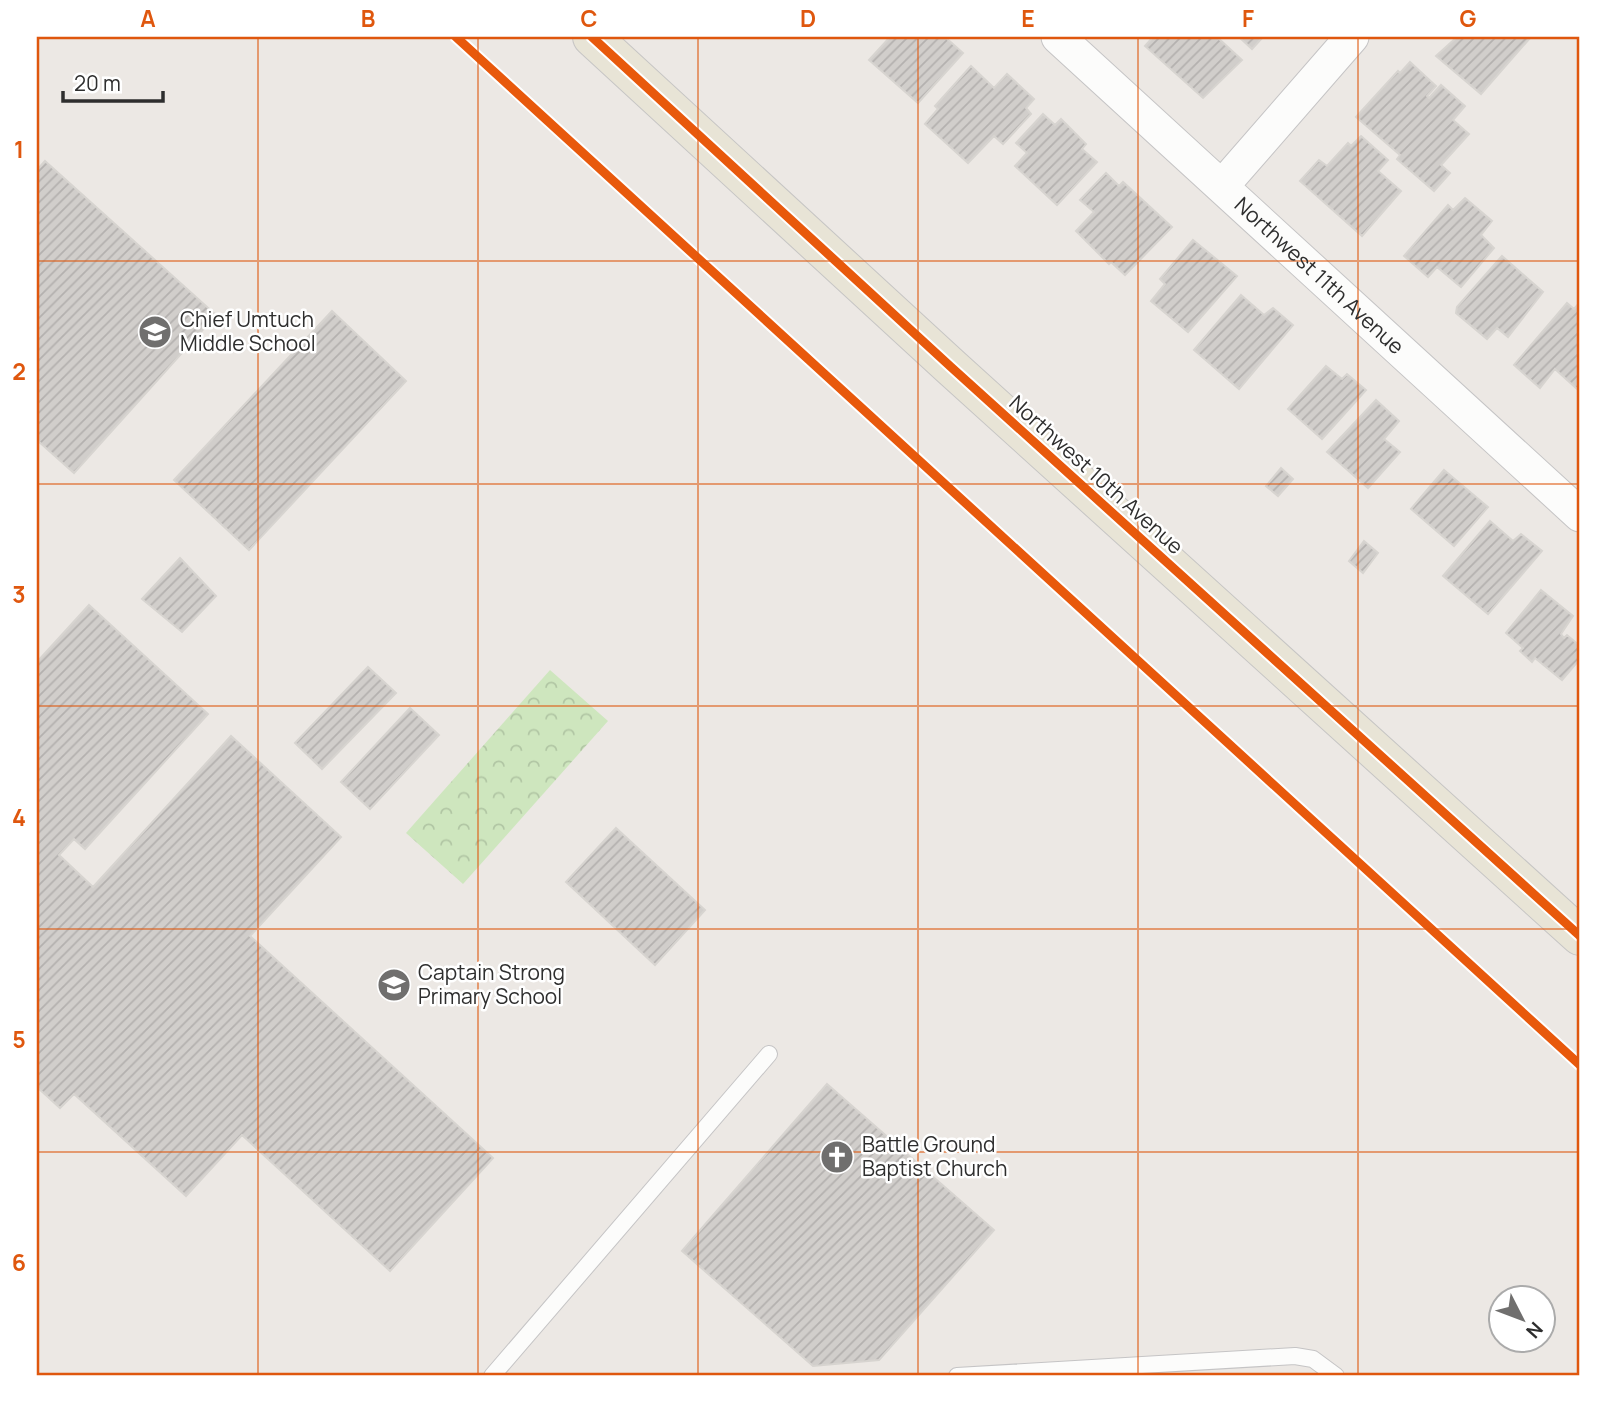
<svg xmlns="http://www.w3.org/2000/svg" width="1617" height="1413" font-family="Manrope,sans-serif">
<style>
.park{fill:url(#park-crowns)}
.building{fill:url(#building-hatch);stroke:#d7d4d0;stroke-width:2}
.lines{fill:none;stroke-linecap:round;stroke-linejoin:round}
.service-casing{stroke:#c5c4c5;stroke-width:18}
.minor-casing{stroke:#c5c4c5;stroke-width:35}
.primary-casing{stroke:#c6c5c4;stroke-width:40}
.service{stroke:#fcfcfb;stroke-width:16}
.minor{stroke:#fcfcfb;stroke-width:33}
.primary{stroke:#e8e4d6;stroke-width:38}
.cycleway-casing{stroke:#fff;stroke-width:13}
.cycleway{stroke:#e8590c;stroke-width:9}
.grid{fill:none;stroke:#df570e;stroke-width:2;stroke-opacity:0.55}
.labels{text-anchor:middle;stroke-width:5;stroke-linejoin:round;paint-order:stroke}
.street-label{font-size:21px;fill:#2e2e2e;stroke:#fff}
.poi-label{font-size:21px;fill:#2e2e2e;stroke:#fff;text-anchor:start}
.neatline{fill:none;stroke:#df570e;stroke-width:2.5}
.grid-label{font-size:23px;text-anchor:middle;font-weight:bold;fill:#df570e}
</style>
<defs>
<pattern id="park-crowns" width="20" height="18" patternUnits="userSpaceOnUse" patternTransform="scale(1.75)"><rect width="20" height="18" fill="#cee6be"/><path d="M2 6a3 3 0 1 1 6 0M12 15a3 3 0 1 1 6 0" fill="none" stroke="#b1c6a4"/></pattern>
<pattern id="building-hatch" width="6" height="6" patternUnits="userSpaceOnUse" patternTransform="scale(1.75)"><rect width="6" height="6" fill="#d1cecb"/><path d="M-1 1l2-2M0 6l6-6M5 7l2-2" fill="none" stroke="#b4b1af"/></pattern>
</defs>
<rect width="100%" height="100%" fill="#ece8e4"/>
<path class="park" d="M 550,670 L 608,721 L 463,884 L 406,833 Z"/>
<path class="building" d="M 890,37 L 945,37 L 963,53 L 918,103 L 869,60 Z
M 1153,37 L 1217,37 L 1242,60 L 1203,98 L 1145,46 Z
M 1239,37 L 1263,37 L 1252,49 Z
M 1457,37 L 1528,37 L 1530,38 L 1481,94 L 1436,56 Z
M 1410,62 L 1436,86 L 1427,96 L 1429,98 L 1441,85 L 1465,106 L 1453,120 L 1469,134 L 1441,165 L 1450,173 L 1434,191 L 1397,159 L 1400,155 L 1356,117 L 1398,71 L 1400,73 Z
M 971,66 L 994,88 L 1007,74 L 1034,99 L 1026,108 L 1031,114 L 1003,144 L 994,136 L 968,163 L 925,124 L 938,109 L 935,106 Z
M 1043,114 L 1055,125 L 1061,119 L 1086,144 L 1082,149 L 1097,162 L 1057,205 L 1015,166 L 1027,153 L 1016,143 Z
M 1361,136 L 1388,160 L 1378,171 L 1401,191 L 1362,236 L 1300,181 L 1319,160 L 1327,166 L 1348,143 L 1351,146 Z
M 45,161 L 216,315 L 74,473 L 37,440 L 37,170 Z
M 1106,173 L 1119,186 L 1123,182 L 1172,227 L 1125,275 L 1111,262 L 1109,264 L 1076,231 L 1094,212 L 1080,200 Z
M 1465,198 L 1492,221 L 1481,235 L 1494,248 L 1461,287 L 1437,267 L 1428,277 L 1404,256 L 1448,205 L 1453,210 Z
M 1193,240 L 1237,276 L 1188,332 L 1151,301 L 1165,284 L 1160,279 Z
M 1502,256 L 1543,292 L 1508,337 L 1497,328 L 1487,339 L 1456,313 L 1457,307 Z
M 1241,295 L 1264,315 L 1273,308 L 1293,325 L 1239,389 L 1194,350 Z
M 1580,302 L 1580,385 L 1577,389 L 1555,369 L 1540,388 L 1514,365 L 1567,303 L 1574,309 Z
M 332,311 L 406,381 L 249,550 L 174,480 Z
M 1326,366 L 1342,379 L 1347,374 L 1366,390 L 1322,439 L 1288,409 Z
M 1376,400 L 1399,421 L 1384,439 L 1400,452 L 1368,488 L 1327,452 Z
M 1281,468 L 1293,479 L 1278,496 L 1266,486 Z
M 1444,470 L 1488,507 L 1454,546 L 1411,509 Z
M 1490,521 L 1513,541 L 1521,534 L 1542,551 L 1488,614 L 1443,576 Z
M 1364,541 L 1378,553 L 1363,573 L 1349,561 Z
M 180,558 L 216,596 L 182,632 L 142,599 Z
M 1541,590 L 1573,616 L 1561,634 L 1564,638 L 1567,635 L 1580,646 L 1578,650 L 1580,659 L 1562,680 L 1535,658 L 1532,662 L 1520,651 L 1523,648 L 1506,633 Z
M 89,605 L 208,714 L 85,849 L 74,839 L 59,855 L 93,887 L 231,736 L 341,837 L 250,936 L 493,1158 L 390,1271 L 242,1135 L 186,1196 L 74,1094 L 60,1108 L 37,1087 L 37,662 Z
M 368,667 L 396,693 L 322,769 L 295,743 Z
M 410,708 L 439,735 L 370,809 L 341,782 Z
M 616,828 L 705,910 L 655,965 L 566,882 Z
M 827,1084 L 994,1230 L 879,1360 L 813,1366 L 682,1251 Z"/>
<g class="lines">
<defs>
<path id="service" d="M 492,1376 L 769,1054
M 957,1376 L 1295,1356 L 1313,1359 L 1336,1376"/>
<g id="minor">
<path id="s1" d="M 1058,37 L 1580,515"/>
<path d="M 1223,185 L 1352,37"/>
</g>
<path id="primary" d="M 592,37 L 951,367 L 1580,936"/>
</defs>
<use href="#service" class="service-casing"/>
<use href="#minor" class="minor-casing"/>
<use href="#primary" class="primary-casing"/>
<use href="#service" class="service"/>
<use href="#minor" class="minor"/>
<use href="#primary" class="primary"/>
<defs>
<path id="cycleway" d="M 456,37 L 1580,1065
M 592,37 L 951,367 L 1580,936"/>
</defs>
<use href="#cycleway" class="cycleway-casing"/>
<use href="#cycleway" class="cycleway"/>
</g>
<path class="grid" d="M 258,37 L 258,1376M 478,37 L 478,1376M 698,37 L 698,1376M 918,37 L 918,1376M 1138,37 L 1138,1376M 1358,37 L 1358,1376M 37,261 L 1580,261M 37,484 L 1580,484M 37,706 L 1580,706M 37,929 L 1580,929M 37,1152 L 1580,1152"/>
<defs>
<symbol id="school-disc" viewBox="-11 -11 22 22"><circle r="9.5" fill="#706f6e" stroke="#fff"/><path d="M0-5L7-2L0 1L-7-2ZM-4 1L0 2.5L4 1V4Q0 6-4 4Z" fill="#fff"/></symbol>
<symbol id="church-disc" viewBox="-11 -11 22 22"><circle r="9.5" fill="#706f6e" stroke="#fff"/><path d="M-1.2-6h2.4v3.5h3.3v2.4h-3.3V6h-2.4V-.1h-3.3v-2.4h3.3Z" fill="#fff"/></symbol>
</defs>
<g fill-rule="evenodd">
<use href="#school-disc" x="136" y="313" width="38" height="38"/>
<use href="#school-disc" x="375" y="966" width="38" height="38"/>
<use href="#church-disc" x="818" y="1138" width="38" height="38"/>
</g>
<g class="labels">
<g class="street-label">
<text dy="7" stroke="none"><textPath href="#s1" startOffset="354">Northwest 11th Avenue</textPath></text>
<text transform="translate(1096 475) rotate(42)" y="7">Northwest 10th Avenue</text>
</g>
<g class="poi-label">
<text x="180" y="327">Chief Umtuch<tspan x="180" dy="24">Middle School</tspan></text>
<text x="418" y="980">Captain Strong<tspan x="418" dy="24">Primary School</tspan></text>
<text x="862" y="1152">Battle Ground<tspan x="862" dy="24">Baptist Church</tspan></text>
</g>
</g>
<rect width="1617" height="1413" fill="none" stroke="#ffffff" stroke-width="77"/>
<g transform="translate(1522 1319) rotate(132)"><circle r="33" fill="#ffffff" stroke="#ababab" stroke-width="2"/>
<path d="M0-5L12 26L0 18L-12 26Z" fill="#706f6e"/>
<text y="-10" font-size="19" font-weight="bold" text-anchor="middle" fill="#2e2e2e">N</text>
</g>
<path d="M63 91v10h100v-10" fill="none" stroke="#2e2e2e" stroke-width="3.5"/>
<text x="74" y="91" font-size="21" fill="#2e2e2e" stroke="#ffffff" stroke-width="5" paint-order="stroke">20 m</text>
<rect x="38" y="38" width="1540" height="1336" class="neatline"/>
<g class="grid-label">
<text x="148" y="27">A</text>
<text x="368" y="27">B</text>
<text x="589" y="27">C</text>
<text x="808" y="27">D</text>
<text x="1028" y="27">E</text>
<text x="1248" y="27">F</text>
<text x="1468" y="27">G</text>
<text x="19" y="158">1</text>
<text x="19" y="380">2</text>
<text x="19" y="603">3</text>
<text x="19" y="826">4</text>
<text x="19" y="1048">5</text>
<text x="19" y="1271">6</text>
</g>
</svg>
